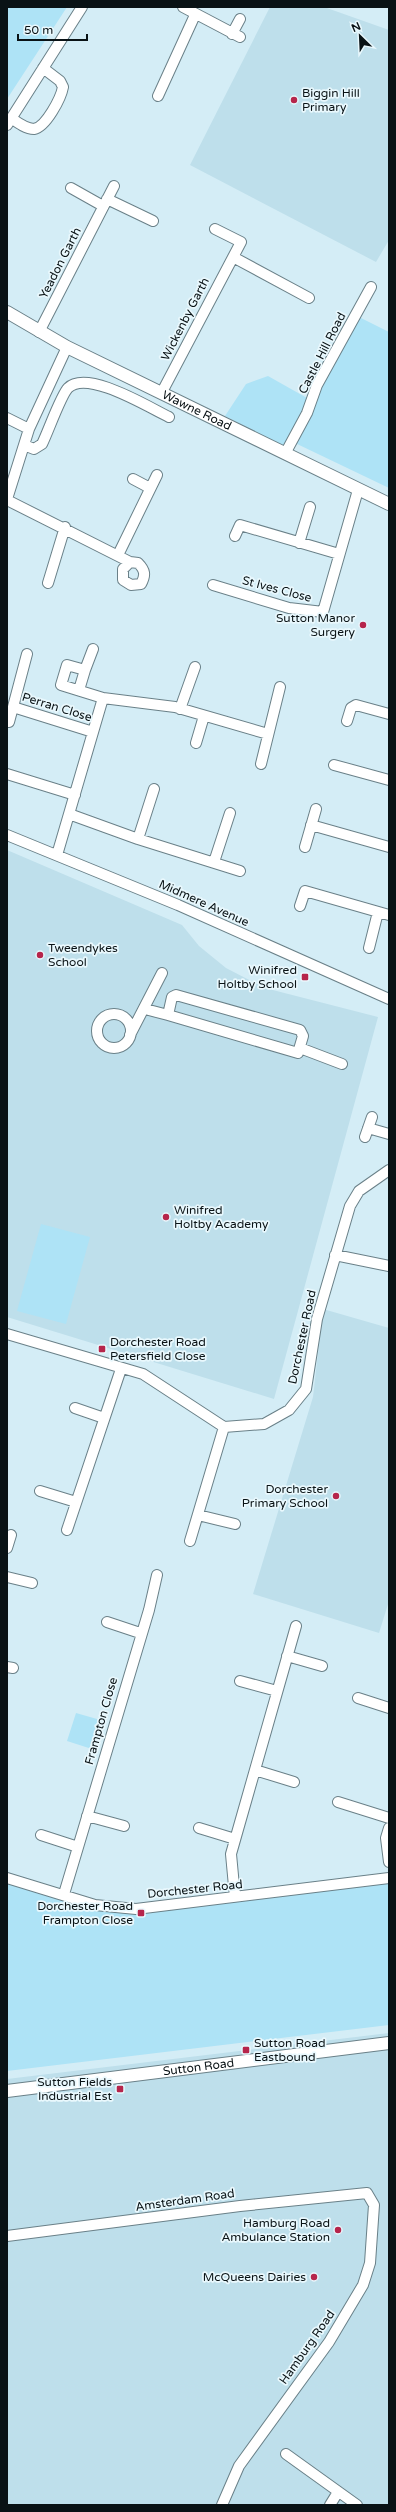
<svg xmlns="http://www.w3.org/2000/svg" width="396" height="2512" font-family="'Varela Round',sans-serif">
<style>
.built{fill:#bedfeb}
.green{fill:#aee3f6}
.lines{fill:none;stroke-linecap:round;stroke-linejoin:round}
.minor-casing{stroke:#6a8088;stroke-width:12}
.tertiary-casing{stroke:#6a8088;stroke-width:14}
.minor{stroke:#fff;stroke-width:10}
.tertiary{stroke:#fff;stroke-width:12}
.poi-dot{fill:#b6254b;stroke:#e9f8fd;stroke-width:1.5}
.labels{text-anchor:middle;stroke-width:3.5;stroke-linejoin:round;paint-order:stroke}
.poi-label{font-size:12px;fill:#091215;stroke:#e9f8fd;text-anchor:end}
.street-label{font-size:12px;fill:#091215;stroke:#e9f8fd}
</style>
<rect width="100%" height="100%" fill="#d4edf6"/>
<path class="built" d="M 270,7 L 324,7 L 389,30 L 389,240 L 376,262 L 190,165 Z
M 7,850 L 182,925 L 199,946 L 226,968 L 265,988 L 378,1017 L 274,1399 L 7,1317 Z
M 323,1309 L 389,1328 L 389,1601 L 379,1633 L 253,1594 L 313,1397 Z
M 389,2033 L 389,2505 L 7,2505 L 7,2079 Z"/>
<path class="green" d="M 7,7 L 67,7 L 7,99 Z
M 359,317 L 389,332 L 389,488 L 295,443 L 320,387 Z
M 268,376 L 307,398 L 303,412 L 284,446 L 225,416 L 246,384 Z
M 41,1224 L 90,1237 L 66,1324 L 17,1311 Z
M 76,1713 L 104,1721 L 95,1750 L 67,1741 Z
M 7,1883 L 92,1909 L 135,1913 L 389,1883 L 389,2025 L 7,2071 Z"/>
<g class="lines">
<defs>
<path id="minor" d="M 183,7 L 240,37
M 232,34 L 240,19
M 158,96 L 195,15
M 11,118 C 18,123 26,129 34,129 C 46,127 61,98 63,87 L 60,81 L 43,68
M 7,125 L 82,7
M 71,188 L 103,206
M 107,199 L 153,221
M 233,257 L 309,298
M 39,332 L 114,186
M 162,392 L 241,242 L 215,229
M 7,418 L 29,429
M 24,445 L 34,449 L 42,444 C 48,432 61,395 68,388 C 87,369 148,407 169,417
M 286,452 L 307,413 L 317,385 L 371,287
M 133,479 L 150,488
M 7,499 L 29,429 L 67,347
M 7,500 L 130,562 L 138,563 C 145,570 146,575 141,584 L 131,585 L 123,580 L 123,569 L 130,562
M 235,536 L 240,525 L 339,554
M 299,543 L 310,507
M 118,555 L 157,475
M 48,583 L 65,527
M 213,585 L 289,608 L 323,612 L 358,490
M 85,670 L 93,649
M 79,690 L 85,670 L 67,665 L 61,685 L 103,698
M 13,707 L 93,732
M 180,709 L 195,667
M 347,721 L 351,708 L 356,705 L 389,714
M 9,722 L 27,654
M 196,743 L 204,716
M 261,764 L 280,687
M 334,765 L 389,780
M 7,774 L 75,795
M 69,814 L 138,839 L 240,871
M 311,825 L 389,847
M 7,835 L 178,905 L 389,999
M 138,839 L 154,789
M 305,847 L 316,809
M 57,855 L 103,698 L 175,707 L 268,734
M 214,862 L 230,813
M 300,906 L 305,891 L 389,915
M 369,948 L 378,912
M 145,1009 L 168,1015 L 172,997 L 176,995 L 300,1030 L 303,1036 L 298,1053 L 168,1015
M97 1031a17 17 0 1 1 34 0a17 17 0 1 1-34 0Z
M 130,1035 L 162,973
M 300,1048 L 342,1064
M 368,1128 L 389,1134
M 365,1137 L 372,1117
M 335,1255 L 389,1266
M 7,1334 L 143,1374 L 224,1427 L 264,1424 L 289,1410 L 306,1389 L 317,1319 L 350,1206 L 359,1191 L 389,1170
M 75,1408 L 104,1418
M 40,1491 L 76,1502
M 198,1515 L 235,1524
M 67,1530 L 121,1369
M 190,1541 L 224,1427
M 7,1548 L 11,1535
M 7,1577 L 32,1583
M 107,1622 L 140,1633
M 287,1656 L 322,1666
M 7,1667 L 13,1668
M 240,1681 L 277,1691
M 358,1698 L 389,1708
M 255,1770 L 294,1782
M 338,1802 L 389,1818
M 87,1816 L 124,1826
M 199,1828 L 235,1839
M 389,1828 L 386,1838 L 389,1862
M 41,1835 L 78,1847
M 7,1878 L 95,1905 L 136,1909 L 389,1878
M 64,1894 L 149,1610 L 157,1575
M 235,1897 L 231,1854 L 296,1626
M 7,2236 L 240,2206 L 367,2193 L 374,2205 L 370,2263 L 363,2285 L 329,2342 L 239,2466 L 222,2505
M 286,2454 L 357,2505
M 330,2505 L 338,2492"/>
<g id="tertiary">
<path id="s1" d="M 7,312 L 67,347 L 389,504"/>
<path id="s2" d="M 7,2091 L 389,2043"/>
</g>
</defs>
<use href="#minor" class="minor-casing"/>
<use href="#tertiary" class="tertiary-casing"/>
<use href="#minor" class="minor"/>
<use href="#tertiary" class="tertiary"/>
</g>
<g class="poi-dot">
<circle cx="294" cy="100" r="4"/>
<circle cx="363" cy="625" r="4"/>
<circle cx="40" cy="955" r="4"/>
<rect x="301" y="973" width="8" height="8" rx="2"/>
<circle cx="166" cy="1217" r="4"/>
<rect x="98" y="1345" width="8" height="8" rx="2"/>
<circle cx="336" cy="1496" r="4"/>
<rect x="137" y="1909" width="8" height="8" rx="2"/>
<rect x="242" y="2046" width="8" height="8" rx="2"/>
<rect x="116" y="2085" width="8" height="8" rx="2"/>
<circle cx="338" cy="2230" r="4"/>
<circle cx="314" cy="2277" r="4"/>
</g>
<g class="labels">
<g class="poi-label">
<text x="302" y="97" text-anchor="start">Biggin Hill<tspan x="302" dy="14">Primary</tspan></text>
<text x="355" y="622">Sutton Manor<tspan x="355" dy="14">Surgery</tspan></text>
<text x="48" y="952" text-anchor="start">Tweendykes<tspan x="48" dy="14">School</tspan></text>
<text x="297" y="974">Winifred<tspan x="297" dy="14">Holtby School</tspan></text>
<text x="174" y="1214" text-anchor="start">Winifred<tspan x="174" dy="14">Holtby Academy</tspan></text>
<text x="110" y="1346" text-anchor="start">Dorchester Road<tspan x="110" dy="14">Petersfield Close</tspan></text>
<text x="328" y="1493">Dorchester<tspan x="328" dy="14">Primary School</tspan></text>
<text x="133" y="1910">Dorchester Road<tspan x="133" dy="14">Frampton Close</tspan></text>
<text x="254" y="2047" text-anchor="start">Sutton Road<tspan x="254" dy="14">Eastbound</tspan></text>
<text x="112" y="2086">Sutton Fields<tspan x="112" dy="14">Industrial Est</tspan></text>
<text x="330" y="2227">Hamburg Road<tspan x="330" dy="14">Ambulance Station</tspan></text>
<text x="306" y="2281">McQueens Dairies</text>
</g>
<g class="street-label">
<text transform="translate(60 263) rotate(-63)" y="4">Yeadon Garth</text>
<text transform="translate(185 319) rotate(-63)" y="4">Wickenby Garth</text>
<text transform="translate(322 353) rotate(-63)" y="4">Castle Hill Road</text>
<text dy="4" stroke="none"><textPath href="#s1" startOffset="214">Wawne Road</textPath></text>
<text transform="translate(277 589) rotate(15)" y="4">St Ives Close</text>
<text transform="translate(57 707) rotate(17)" y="4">Perran Close</text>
<text transform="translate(204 903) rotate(24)" y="4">Midmere Avenue</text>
<text transform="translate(302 1337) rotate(-78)" y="4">Dorchester Road</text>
<text transform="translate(101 1721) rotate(-74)" y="4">Frampton Close</text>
<text transform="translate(195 1889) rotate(-6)" y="4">Dorchester Road</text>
<text dy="4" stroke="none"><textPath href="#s2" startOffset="193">Sutton Road</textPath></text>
<text transform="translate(185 2200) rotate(-8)" y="4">Amsterdam Road</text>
<text transform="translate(307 2347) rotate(-55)" y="4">Hamburg Road</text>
</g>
</g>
<rect width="396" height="2512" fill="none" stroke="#091215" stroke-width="16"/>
<g transform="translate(360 36) rotate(336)" stroke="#e9f8fd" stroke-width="3" paint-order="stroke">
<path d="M0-3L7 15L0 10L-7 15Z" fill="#091215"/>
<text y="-6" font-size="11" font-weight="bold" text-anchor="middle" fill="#091215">N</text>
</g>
<path d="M18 34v6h69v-6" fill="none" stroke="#091215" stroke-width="2"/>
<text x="24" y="34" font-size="12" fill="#091215" stroke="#e9f8fd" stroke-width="3" paint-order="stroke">50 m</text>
</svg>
